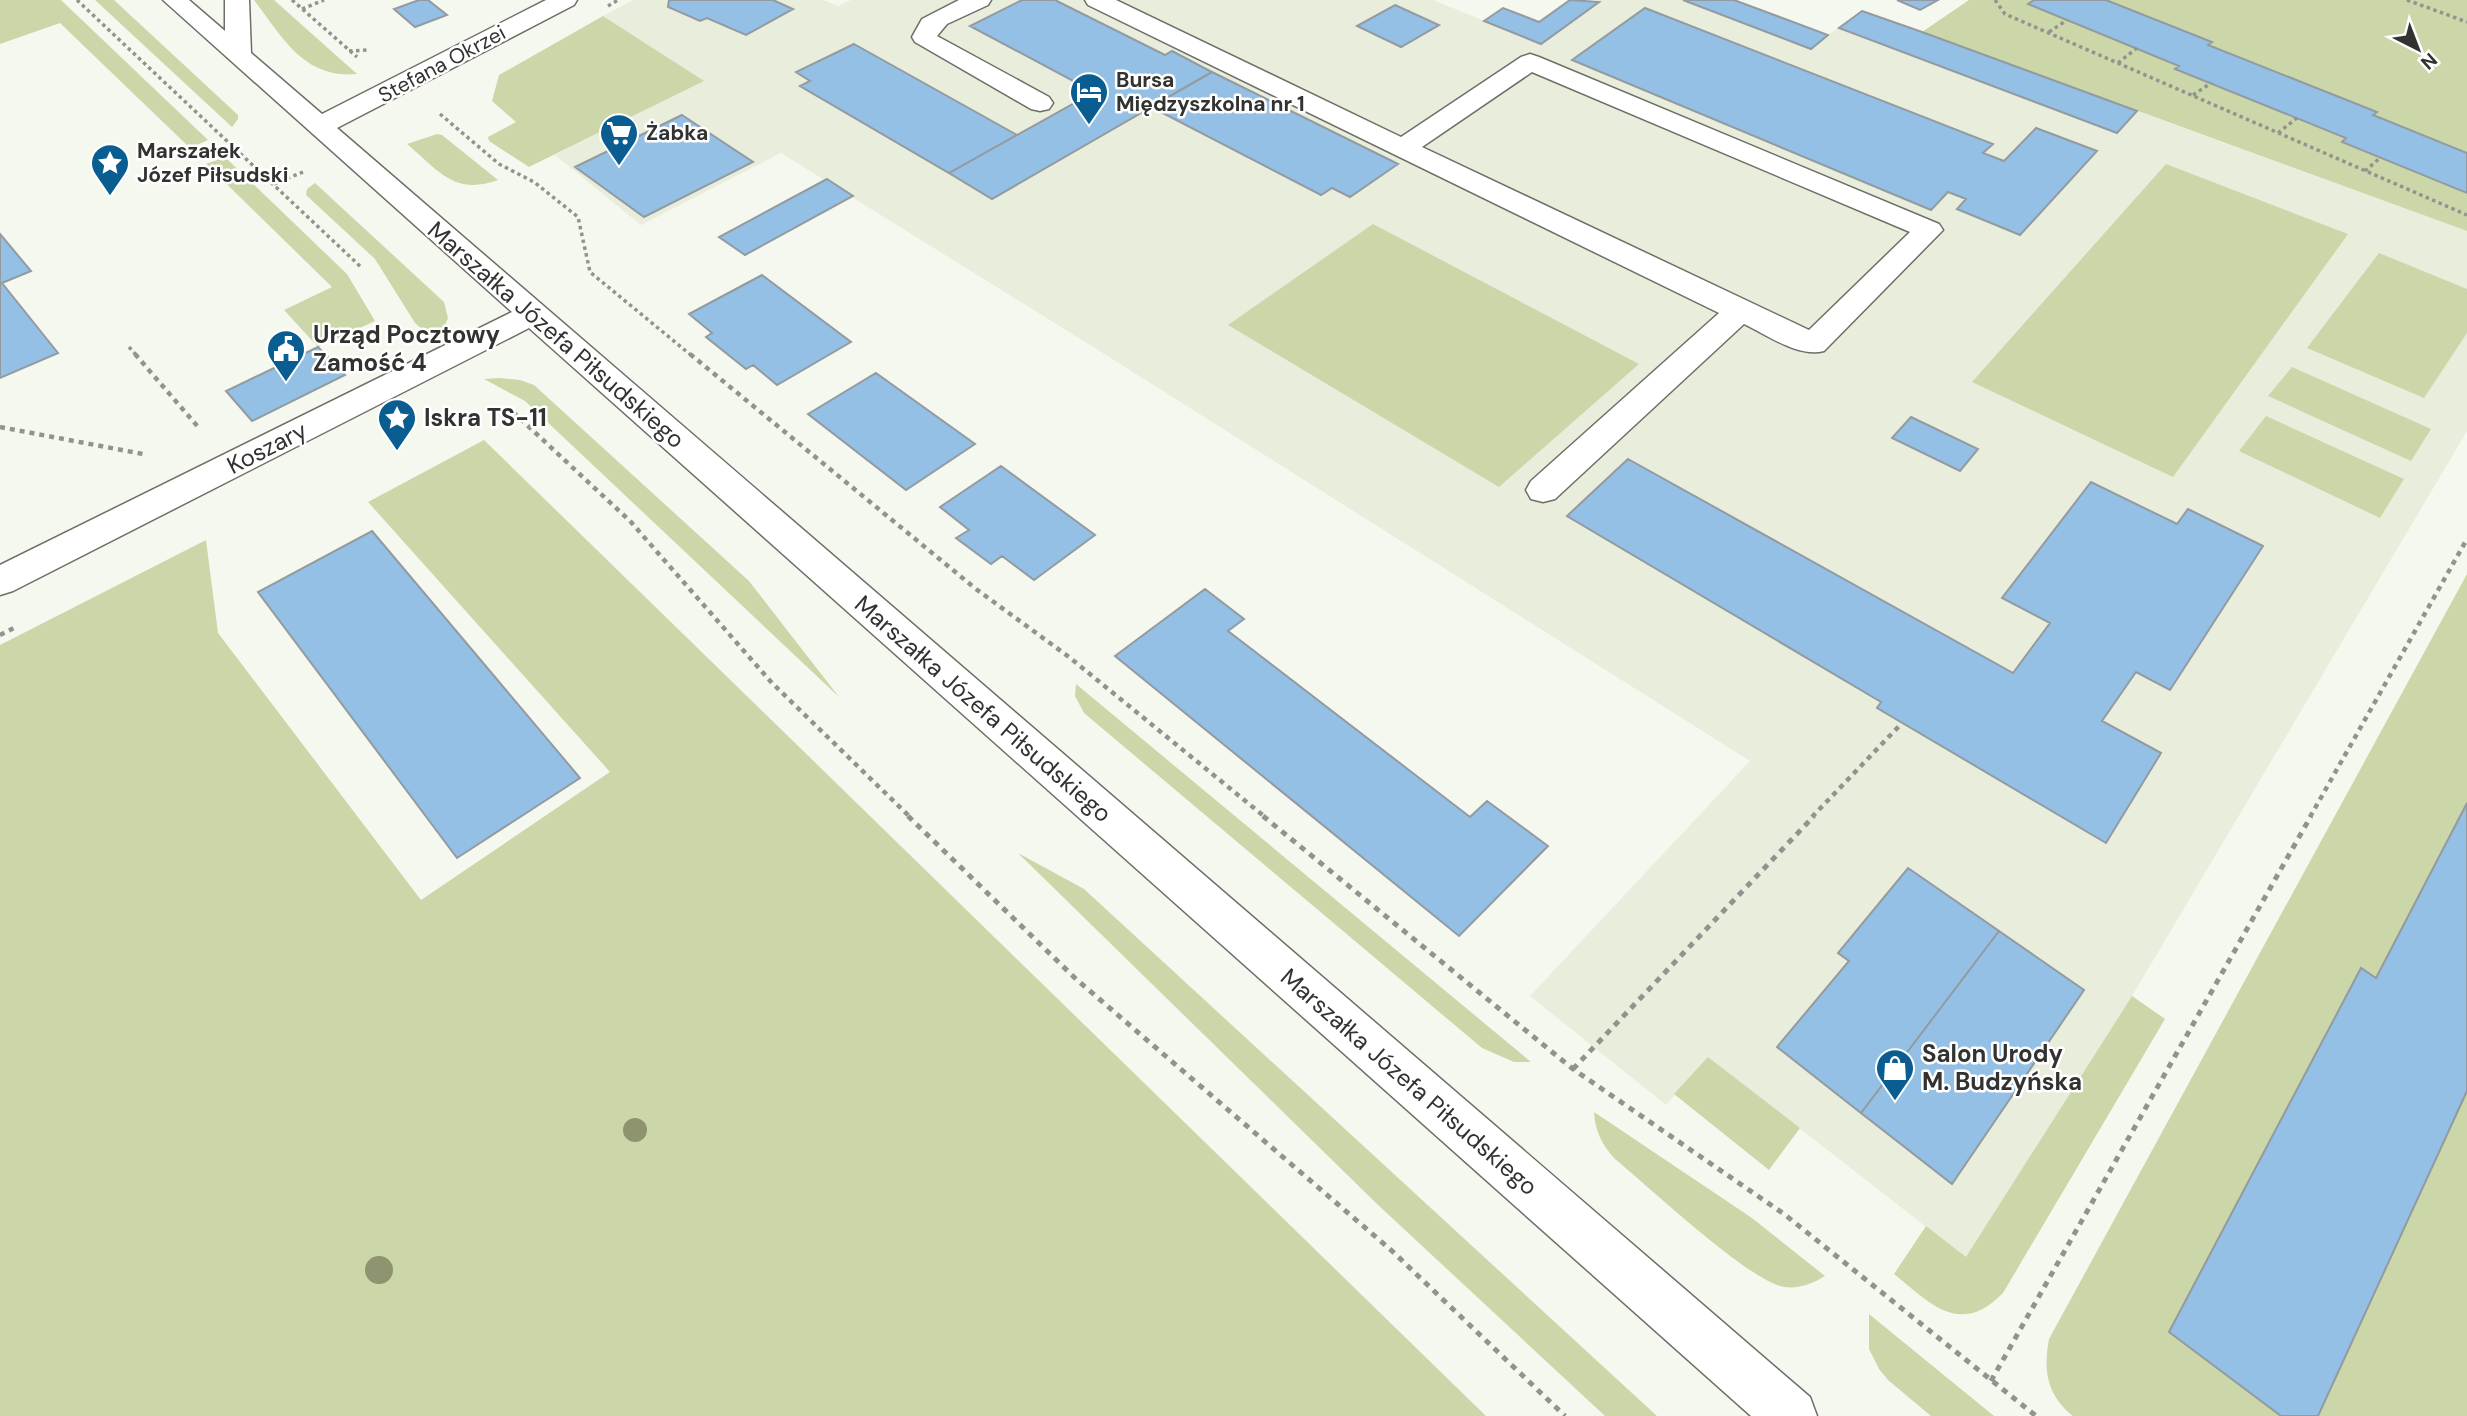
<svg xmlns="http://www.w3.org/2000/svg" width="2467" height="1416" font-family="'DM Sans',sans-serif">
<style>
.built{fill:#e8eddc}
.green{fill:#cbd7a9}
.building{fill:#93c0e4;stroke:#939aa0;stroke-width:2}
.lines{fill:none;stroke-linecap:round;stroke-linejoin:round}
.minor-casing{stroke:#6d6f67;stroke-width:3}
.path-far2{stroke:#91938e;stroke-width:3.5;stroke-dasharray:3.5 3.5;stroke-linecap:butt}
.path-far1{stroke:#91938e;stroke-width:4.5;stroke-dasharray:5 5;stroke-linecap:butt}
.path{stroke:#91938e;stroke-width:5;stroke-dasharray:6 6;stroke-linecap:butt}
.minor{fill:#fff;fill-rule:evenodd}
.tree{fill:#8d946f}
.labels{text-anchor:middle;stroke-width:5;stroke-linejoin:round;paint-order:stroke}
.far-street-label{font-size:21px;fill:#323330;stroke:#fff}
.far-poi-label{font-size:21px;font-weight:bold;fill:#323330;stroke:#fff;text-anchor:start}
.poi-label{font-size:24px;font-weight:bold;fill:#323330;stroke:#fff;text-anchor:start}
.street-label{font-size:24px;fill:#323330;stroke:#fff}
</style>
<rect width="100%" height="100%" fill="#f5f8ef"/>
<path class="built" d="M 633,0 L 823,0 L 838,6 L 851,0 L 1433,0 L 1541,44 L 1599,2 L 1595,0 L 1734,0 L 1828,35 L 1862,11 L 2467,231 L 2467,431 L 2132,996 L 1966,1258 L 1708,1057 L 1666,1105 L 1530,996 L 1750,761 L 1106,355 L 781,153 L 641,225 L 555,155 L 703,81 L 603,16 Z"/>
<path class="green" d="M 0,0 L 61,0 L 208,140 L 190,148 L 60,23 L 0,44 Z
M 95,0 L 114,0 L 238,115 L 238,119 L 232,127 Z
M 254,0 L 274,0 L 357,74 C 304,79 283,38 254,0 Z
M 1969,0 L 2467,0 L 2467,231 L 1922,32 Z
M 603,16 L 704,81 L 529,167 L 489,141 L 488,137 L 516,122 L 492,101 L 499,75 Z
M 437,134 L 442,135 L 498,180 C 454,196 438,170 407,144 Z
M 225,157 L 347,274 L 375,321 L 318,347 L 284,310 L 332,287 L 206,164 Z
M 2166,164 L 2348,234 L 2173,477 L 1972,382 Z
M 315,183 L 444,302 L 448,318 L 441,334 L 434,340 L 415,323 L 375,259 L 306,195 L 307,189 Z
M 1373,224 L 1639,364 L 1499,487 L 1228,325 Z
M 2379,253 L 2467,289 L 2467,333 L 2424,398 L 2307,348 Z
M 2292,367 L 2431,429 L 2411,461 L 2268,396 Z
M 499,378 L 520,380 L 534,385 L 749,581 L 839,697 L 525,401 L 484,379 Z
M 2266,416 L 2404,479 L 2380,518 L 2239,451 Z
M 484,440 L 1486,1416 L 0,1416 L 0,645 L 206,540 L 218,633 L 421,900 L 610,772 L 368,502 Z
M 2467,574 L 2467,1416 L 2073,1416 C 2047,1395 2043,1371 2049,1339 Z
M 1076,684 L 1531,1062 L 1514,1062 L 1482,1048 L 1084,713 L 1075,696 Z
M 1018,853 L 1084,889 L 1657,1416 L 1605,1416 L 1376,1203 Z
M 2132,996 L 2165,1019 L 2003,1293 C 1960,1337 1931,1304 1894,1274 L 1926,1226 L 1966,1257 Z
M 1708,1057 L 1800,1128 L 1769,1170 L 1674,1094 Z
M 1594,1112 L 1752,1218 L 1825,1276 C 1812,1284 1799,1289 1784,1287 C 1749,1281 1648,1186 1615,1159 C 1602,1145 1595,1131 1594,1112 Z
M 1869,1314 L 1994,1416 L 1931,1416 L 1888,1380 L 1879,1369 L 1869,1349 Z"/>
<path class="building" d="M 419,0 L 428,0 L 447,15 L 415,27 L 394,9 Z
M 669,0 L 773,0 L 793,9 L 746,35 L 707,18 L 700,21 L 668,7 Z
M 1022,0 L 1055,0 L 1165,55 L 1172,51 L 1212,72 L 992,199 L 949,173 L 1094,92 L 970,26 Z
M 1570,0 L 1599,2 L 1541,44 L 1484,21 L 1503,8 L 1539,22 Z
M 1683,0 L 1734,0 L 1828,35 L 1811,49 Z
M 1897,0 L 1938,0 L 1920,10 Z
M 2034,0 L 2106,0 L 2212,42 L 2208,45 L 2377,112 L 2373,115 L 2467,153 L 2467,193 L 2342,142 L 2346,138 L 2175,69 L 2179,66 L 2028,4 Z
M 1395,5 L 1439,25 L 1401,47 L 1357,26 Z
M 1645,8 L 1993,144 L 1983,153 L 2004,161 L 2036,128 L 2097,151 L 2020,235 L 1957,209 L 1966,199 L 1948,192 L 1931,210 L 1572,60 Z
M 1862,11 L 1922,32 L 2137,111 L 2117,133 L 1839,28 Z
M 854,44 L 1017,135 L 949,173 L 800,86 L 810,81 L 796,72 Z
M 1212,72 L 1398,164 L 1350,197 L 1332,188 L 1321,195 L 1151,107 Z
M 682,115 L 753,162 L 644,217 L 575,167 Z
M 827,179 L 853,196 L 745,255 L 719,237 Z
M 0,234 L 31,271 L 2,283 L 58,353 L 0,378 Z
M 762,275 L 851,342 L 777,385 L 753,365 L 746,369 L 706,337 L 712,333 L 689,314 Z
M 318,347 L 345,375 L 252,421 L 226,391 Z
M 876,373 L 975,444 L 906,490 L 808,414 Z
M 1911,417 L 1978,449 L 1960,471 L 1892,438 Z
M 1628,459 L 2013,673 L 2050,623 L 2002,598 L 2091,482 L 2177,524 L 2188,509 L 2263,546 L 2170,690 L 2136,672 L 2102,721 L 2161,753 L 2106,843 L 1877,708 L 1881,702 L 1567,516 Z
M 1001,466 L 1095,535 L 1034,580 L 1002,556 L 991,564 L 956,538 L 969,530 L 940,507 Z
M 372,531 L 580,778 L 457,858 L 258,592 Z
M 1205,589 L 1244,619 L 1228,631 L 1470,817 L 1487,801 L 1548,846 L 1459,936 L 1115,656 Z
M 2467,803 L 2467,1091 L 2318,1416 L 2281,1416 L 2169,1332 L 2361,968 L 2376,978 Z
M 1908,868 L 1999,931 L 1861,1113 L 1777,1047 L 1849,961 L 1838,953 Z
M 1999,931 L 2084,990 L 1952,1184 L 1861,1113 Z"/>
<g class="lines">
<defs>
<path id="minor" d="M 163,0 L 189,0 L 225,31 L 225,0 L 249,0 L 251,53 L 322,114 L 546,0 L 577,0 L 574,5 L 337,128 L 1810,1397 L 1817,1416 L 1751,1416 L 529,328 L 13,591 L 0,595 L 0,565 L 512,312 Z
M 959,0 L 991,0 L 988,5 L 947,24 L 937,36 L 1049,97 L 1053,103 L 1049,109 L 1040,111 L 1031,109 L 915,42 L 912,37 L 922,19 Z
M 1085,0 L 1116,0 L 1401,137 L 1521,57 L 1530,54 L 1539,57 L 1939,224 L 1943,230 L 1824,351 C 1799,358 1767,335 1744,324 L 1555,499 L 1543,502 L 1531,499 L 1526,490 L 1531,481 L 1719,313 L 1088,5 ZM 1532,72 L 1910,232 L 1809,330 L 1422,147 Z"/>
</defs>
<use href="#minor" class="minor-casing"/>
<path class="path-far2" d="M 77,0 L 362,268
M 292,0 L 357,57
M 1995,0 L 2005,14 L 2467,215
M 2407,0 L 2467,22
M 608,6 L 618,0
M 302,9 L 324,0
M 2049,32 L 2067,20
M 349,51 L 368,50
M 2118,63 L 2137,48
M 2193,95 L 2211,83
M 440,114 L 499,164 L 534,182 L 578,217 L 590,272 L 692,356
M 2278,133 L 2297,118
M 2365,171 L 2381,157
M 274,184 L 303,172
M 129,347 L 137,356"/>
<path class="path-far1" d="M 135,354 L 199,428
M 690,354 L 976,589 L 1069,657 L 1265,817
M 513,412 L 630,521 L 772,683 L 910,817
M 0,427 L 143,454
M 0,635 L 14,628
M 1812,817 L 1902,723
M 2310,817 L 2467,539"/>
<path class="path" d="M 908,816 L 1076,979 L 1391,1250 L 1565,1416
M 1263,816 L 1573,1069 L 1784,1214 L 2036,1416
M 1573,1069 L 1814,816
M 1991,1381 L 2311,816"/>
<use href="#minor" class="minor"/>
</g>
<g class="tree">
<circle cx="635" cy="1130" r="12"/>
<circle cx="379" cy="1270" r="14"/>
</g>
<defs>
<symbol id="hotel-pin" viewBox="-11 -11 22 30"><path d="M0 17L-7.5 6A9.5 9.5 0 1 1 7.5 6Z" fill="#0a5d90" stroke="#fff"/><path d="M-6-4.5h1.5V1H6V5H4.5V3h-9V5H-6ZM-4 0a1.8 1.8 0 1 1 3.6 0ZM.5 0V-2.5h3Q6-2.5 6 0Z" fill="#fff"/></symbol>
<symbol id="supermarket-pin" viewBox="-11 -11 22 30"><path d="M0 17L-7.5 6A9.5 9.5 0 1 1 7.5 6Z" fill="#0a5d90" stroke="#fff"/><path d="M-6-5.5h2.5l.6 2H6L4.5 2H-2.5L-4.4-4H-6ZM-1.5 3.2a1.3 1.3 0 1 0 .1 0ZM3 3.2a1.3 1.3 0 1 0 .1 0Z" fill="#fff"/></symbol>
<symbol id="sight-pin" viewBox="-11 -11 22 30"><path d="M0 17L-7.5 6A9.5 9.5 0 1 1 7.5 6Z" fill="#0a5d90" stroke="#fff"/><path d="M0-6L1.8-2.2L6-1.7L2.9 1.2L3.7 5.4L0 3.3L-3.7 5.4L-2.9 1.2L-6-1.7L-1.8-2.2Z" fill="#fff"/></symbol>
<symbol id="civic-pin" viewBox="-11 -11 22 30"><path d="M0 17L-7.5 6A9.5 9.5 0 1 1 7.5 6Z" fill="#0a5d90" stroke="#fff"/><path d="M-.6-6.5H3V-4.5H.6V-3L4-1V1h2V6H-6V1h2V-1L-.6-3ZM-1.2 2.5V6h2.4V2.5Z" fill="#fff"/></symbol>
<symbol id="shop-pin" viewBox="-11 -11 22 30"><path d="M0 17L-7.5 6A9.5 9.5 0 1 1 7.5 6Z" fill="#0a5d90" stroke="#fff"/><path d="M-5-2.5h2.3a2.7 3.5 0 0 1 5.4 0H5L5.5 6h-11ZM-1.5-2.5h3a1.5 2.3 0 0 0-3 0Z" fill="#fff"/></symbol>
</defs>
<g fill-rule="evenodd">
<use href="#hotel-pin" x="1067" y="70" width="44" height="60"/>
<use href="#supermarket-pin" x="597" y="111" width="44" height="60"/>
<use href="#sight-pin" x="88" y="141" width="44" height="60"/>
<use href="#civic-pin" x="264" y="327" width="44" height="60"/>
<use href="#sight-pin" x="375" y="396" width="44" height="60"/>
<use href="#shop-pin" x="1873" y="1046" width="44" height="60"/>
</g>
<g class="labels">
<g class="far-street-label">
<text transform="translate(442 64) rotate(-28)" y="7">Stefana Okrzei</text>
</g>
<g class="far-poi-label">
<text x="1116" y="87">Bursa<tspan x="1116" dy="24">Międzyszkolna nr 1</tspan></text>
<text x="646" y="140">Żabka</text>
<text x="137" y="158">Marszałek<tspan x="137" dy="24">Józef Piłsudski</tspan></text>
</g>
<g class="poi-label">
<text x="313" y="343">Urząd Pocztowy<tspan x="313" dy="28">Zamość 4</tspan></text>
<text x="424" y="426">Iskra TS-11</text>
<text x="1922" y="1062">Salon Urody<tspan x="1922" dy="28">M. Budzyńska</tspan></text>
</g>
<g class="street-label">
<text transform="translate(556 335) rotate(41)" y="8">Marszałka Józefa Piłsudskiego</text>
<text transform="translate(267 448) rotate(-27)" y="8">Koszary</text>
<text transform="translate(983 709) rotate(41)" y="8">Marszałka Józefa Piłsudskiego</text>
<text transform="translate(1409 1082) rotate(41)" y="8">Marszałka Józefa Piłsudskiego</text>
</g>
</g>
<g transform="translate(2418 49) rotate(138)" stroke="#ffffff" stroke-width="5" paint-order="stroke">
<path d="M0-5L12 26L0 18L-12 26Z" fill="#323330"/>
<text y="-10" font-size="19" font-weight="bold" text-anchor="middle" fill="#323330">N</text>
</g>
</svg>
